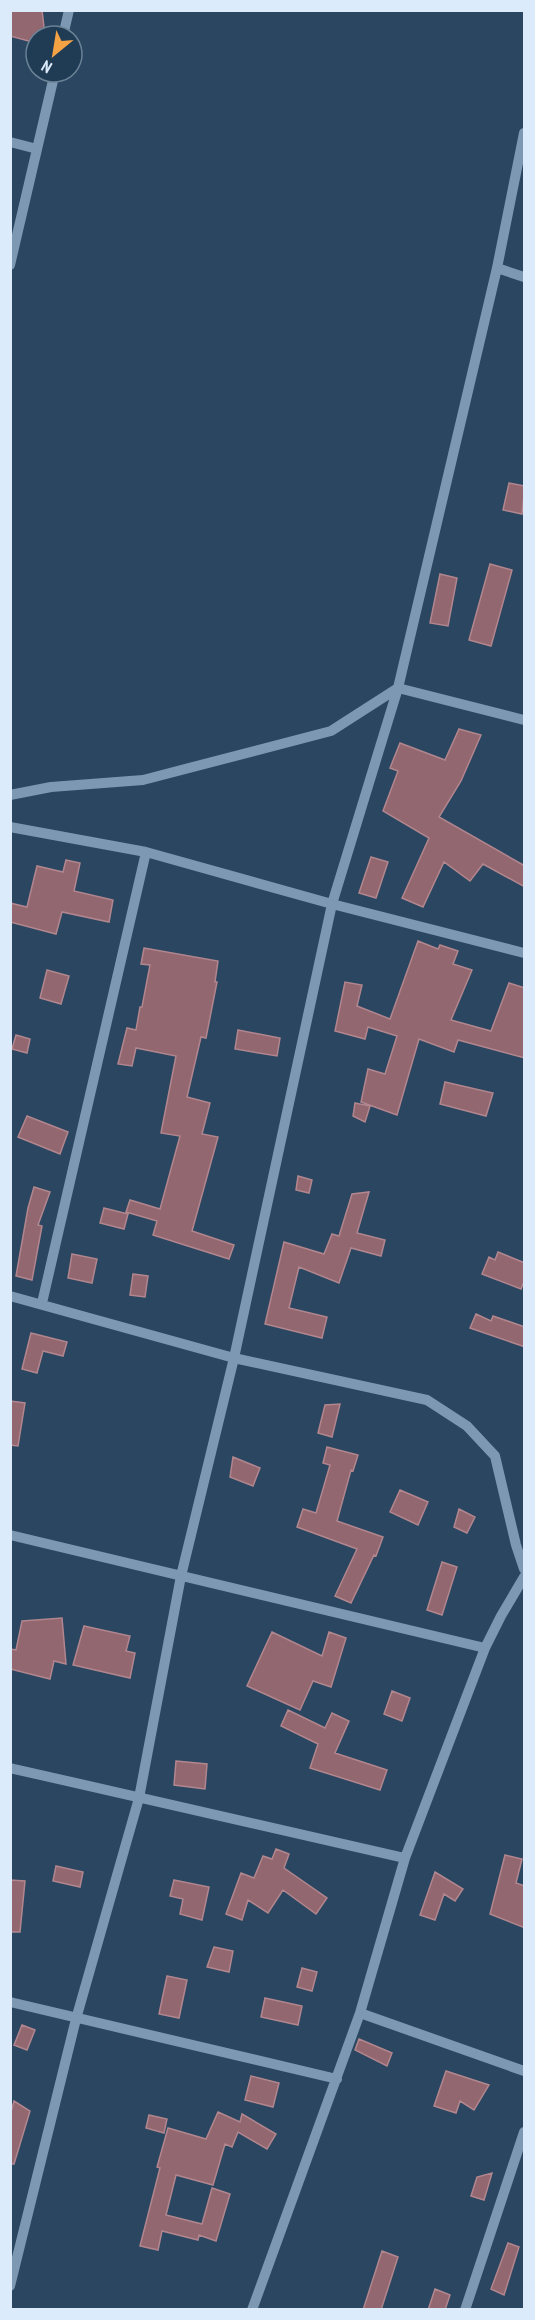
<svg xmlns="http://www.w3.org/2000/svg" width="535" height="2320" font-family="'PT Sans Narrow',sans-serif">
<style>
.building{fill:#92676f;stroke:#b2868e;stroke-width:1.5}
.lines{fill:none;stroke-linecap:round;stroke-linejoin:round}
.minor{stroke:#7c98b2;stroke-width:10}
</style>
<rect width="100%" height="100%" fill="#2a4660"/>
<path class="building" d="M 10,10 L 42,10 L 45,36 L 36,36 L 36,43 L 10,36 Z
M 509,483 L 525,486 L 522,514 L 503,510 Z
M 490,564 L 512,570 L 491,646 L 469,640 Z
M 440,574 L 457,578 L 448,626 L 430,623 Z
M 459,729 L 481,735 L 461,781 L 439,817 L 525,866 L 525,887 L 483,864 L 470,881 L 444,862 L 423,907 L 402,898 L 429,838 L 383,811 L 398,771 L 390,768 L 400,743 L 445,760 Z
M 371,857 L 388,862 L 376,898 L 359,893 Z
M 66,860 L 80,863 L 74,891 L 113,900 L 109,922 L 62,912 L 56,934 L 10,922 L 10,903 L 27,907 L 37,866 L 63,872 Z
M 418,941 L 438,949 L 440,945 L 458,951 L 453,964 L 472,970 L 451,1020 L 491,1031 L 509,983 L 525,988 L 525,1058 L 458,1040 L 454,1052 L 419,1039 L 397,1115 L 361,1102 L 368,1069 L 385,1074 L 397,1036 L 368,1027 L 365,1039 L 335,1031 L 345,982 L 362,985 L 357,1006 L 390,1019 Z
M 144,948 L 218,961 L 215,982 L 217,982 L 206,1038 L 201,1037 L 187,1097 L 210,1103 L 202,1134 L 218,1137 L 192,1231 L 234,1245 L 229,1259 L 153,1235 L 157,1221 L 126,1212 L 130,1200 L 160,1209 L 180,1136 L 161,1133 L 176,1056 L 136,1048 L 132,1066 L 118,1064 L 127,1028 L 136,1030 L 140,1007 L 142,1007 L 150,965 L 141,964 Z
M 47,970 L 69,976 L 61,1004 L 40,998 Z
M 238,1030 L 280,1038 L 277,1056 L 235,1049 Z
M 16,1035 L 30,1039 L 27,1053 L 12,1049 Z
M 445,1082 L 493,1093 L 486,1116 L 440,1104 Z
M 355,1103 L 370,1106 L 365,1122 L 353,1116 Z
M 27,1116 L 68,1132 L 60,1154 L 18,1137 Z
M 298,1176 L 312,1180 L 309,1193 L 296,1190 Z
M 34,1187 L 50,1192 L 38,1225 L 42,1226 L 32,1280 L 16,1276 L 28,1208 Z
M 369,1192 L 357,1233 L 385,1240 L 381,1256 L 351,1248 L 339,1283 L 299,1267 L 289,1308 L 327,1317 L 322,1338 L 265,1324 L 284,1242 L 324,1254 L 332,1234 L 339,1236 L 352,1194 Z
M 104,1208 L 128,1214 L 124,1229 L 100,1223 Z
M 498,1252 L 525,1263 L 525,1279 L 521,1289 L 482,1274 L 489,1257 L 495,1260 Z
M 72,1254 L 97,1259 L 92,1283 L 68,1278 Z
M 133,1274 L 148,1276 L 145,1297 L 130,1295 Z
M 476,1314 L 491,1321 L 493,1316 L 525,1327 L 525,1347 L 470,1328 Z
M 31,1333 L 67,1342 L 63,1356 L 43,1351 L 37,1373 L 22,1369 Z
M 10,1401 L 25,1403 L 18,1446 L 10,1445 Z
M 340,1404 L 332,1437 L 318,1433 L 325,1405 Z
M 327,1447 L 358,1455 L 353,1471 L 351,1470 L 337,1521 L 383,1537 L 376,1556 L 374,1555 L 351,1603 L 335,1596 L 357,1549 L 297,1527 L 303,1509 L 316,1513 L 330,1465 L 323,1463 Z
M 233,1457 L 260,1468 L 253,1486 L 230,1477 Z
M 400,1490 L 428,1502 L 418,1525 L 390,1512 Z
M 459,1509 L 475,1517 L 467,1533 L 454,1527 Z
M 442,1562 L 457,1567 L 442,1615 L 427,1610 Z
M 62,1618 L 66,1664 L 54,1661 L 50,1679 L 10,1669 L 10,1649 L 16,1650 L 22,1621 Z
M 84,1626 L 130,1636 L 126,1651 L 135,1653 L 130,1678 L 73,1665 Z
M 272,1632 L 322,1656 L 329,1632 L 346,1638 L 331,1687 L 313,1681 L 300,1710 L 247,1686 Z
M 392,1691 L 410,1698 L 402,1721 L 384,1714 Z
M 288,1710 L 325,1728 L 332,1713 L 349,1721 L 335,1753 L 387,1770 L 380,1790 L 310,1768 L 318,1744 L 281,1726 Z
M 176,1761 L 207,1764 L 205,1789 L 174,1785 Z
M 276,1849 L 289,1854 L 284,1868 L 327,1898 L 316,1914 L 283,1890 L 268,1913 L 248,1900 L 242,1920 L 226,1914 L 241,1873 L 254,1878 L 263,1856 L 272,1859 Z
M 505,1855 L 522,1859 L 516,1883 L 525,1886 L 525,1928 L 490,1914 Z
M 56,1866 L 83,1872 L 80,1887 L 53,1881 Z
M 435,1872 L 463,1889 L 455,1901 L 444,1894 L 435,1920 L 420,1915 Z
M 10,1880 L 25,1881 L 20,1932 L 10,1932 Z
M 174,1880 L 209,1887 L 202,1920 L 180,1914 L 183,1899 L 170,1896 Z
M 214,1947 L 233,1951 L 229,1972 L 207,1967 Z
M 302,1968 L 317,1972 L 312,1991 L 297,1987 Z
M 167,1976 L 187,1980 L 179,2018 L 159,2014 Z
M 265,1998 L 302,2006 L 298,2025 L 261,2017 Z
M 22,2025 L 35,2030 L 27,2050 L 14,2045 Z
M 359,2039 L 392,2053 L 387,2066 L 355,2050 Z
M 446,2071 L 489,2085 L 474,2110 L 460,2101 L 456,2113 L 434,2106 Z
M 251,2076 L 279,2083 L 273,2107 L 245,2100 Z
M 14,2101 L 30,2111 L 14,2164 L 10,2164 L 10,2116 Z
M 218,2112 L 240,2122 L 242,2114 L 276,2134 L 267,2149 L 238,2132 L 232,2147 L 225,2144 L 213,2185 L 176,2175 L 166,2215 L 202,2224 L 212,2188 L 230,2194 L 216,2241 L 199,2235 L 198,2240 L 162,2231 L 158,2250 L 140,2246 L 160,2168 L 157,2167 L 168,2128 L 206,2139 Z
M 149,2115 L 167,2119 L 164,2133 L 146,2128 Z
M 492,2173 L 484,2200 L 471,2196 L 477,2177 Z
M 508,2243 L 519,2247 L 504,2295 L 491,2289 Z
M 382,2251 L 398,2257 L 381,2310 L 363,2310 Z
M 435,2289 L 450,2295 L 445,2310 L 428,2310 Z"/>
<g class="lines">
<path class="minor" d="M 63,36 L 69,10
M 10,142 L 37,149
M 10,265 L 55,72
M 497,268 L 524,277
M 10,795 L 51,787 L 143,780 L 331,731 L 398,688 L 524,720
M 10,827 L 146,852 L 332,904 L 524,953
M 10,1296 L 234,1358 L 427,1400 L 467,1426 L 495,1456 L 516,1545 L 524,1569
M 42,1303 L 146,852
M 10,1535 L 485,1648
M 10,1768 L 405,1858
M 10,2002 L 337,2079
M 360,2013 L 524,2071
M 10,2286 L 76,2019 L 139,1798 L 181,1576 L 234,1358 L 332,904 L 398,688 L 497,268 L 524,133
M 252,2310 L 360,2013 L 405,1858 L 485,1648 L 501,1616 L 524,1577
M 465,2310 L 524,2132"/>
</g>
<rect width="535" height="2320" fill="none" stroke="#dbebfb" stroke-width="24"/>
<g transform="translate(54 54) rotate(210)"><circle r="28" fill="#203c54" stroke="#6b8297" stroke-width="1.5"/>
<path d="M0-4.5L10 22L0 15L-10 22Z" fill="#f4a344"/>
<text y="-9" font-size="16" font-weight="bold" text-anchor="middle" fill="#dbebfb">N</text>
</g>
</svg>
